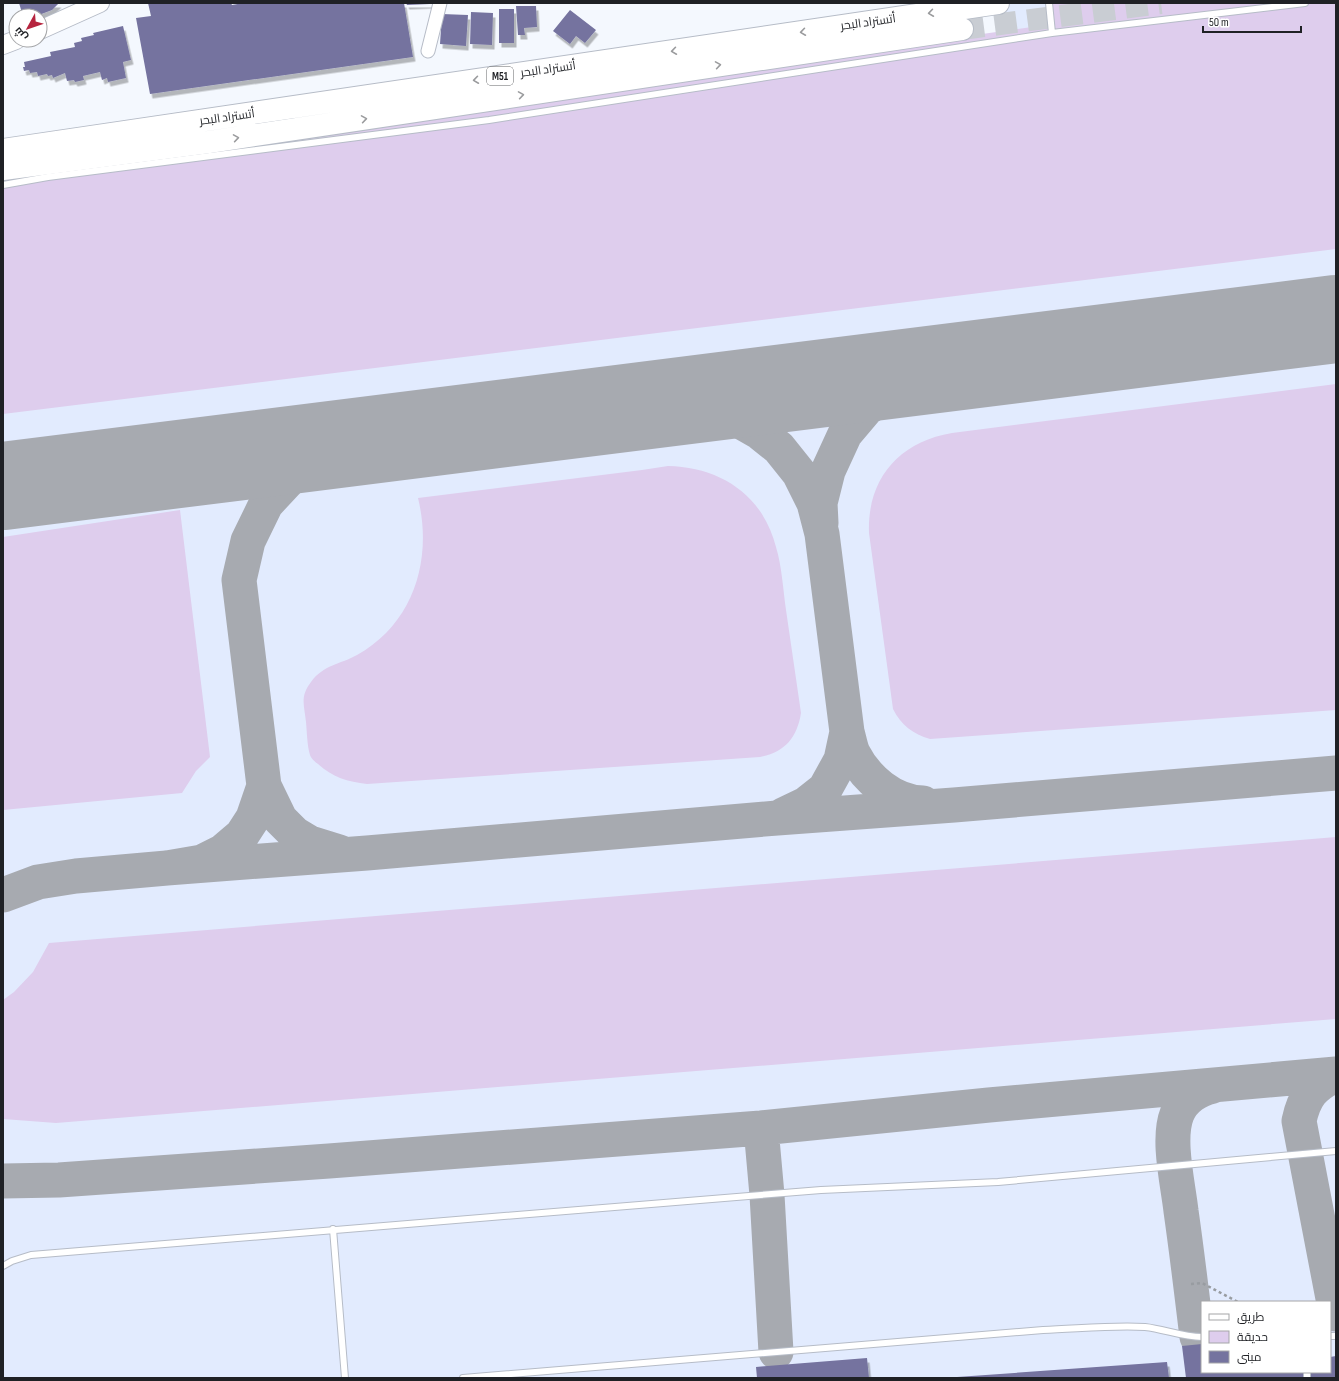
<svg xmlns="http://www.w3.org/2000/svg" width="1339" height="1381" font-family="'Sofia Sans Condensed',Cairo,sans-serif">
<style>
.built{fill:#e2ebfe}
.green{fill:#decded}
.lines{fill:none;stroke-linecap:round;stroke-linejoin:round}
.taxiway{stroke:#a7aab0;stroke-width:35}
.runway{stroke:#a7aab0;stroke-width:88}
.building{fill:#75739f;filter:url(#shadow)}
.highway-tunnel{stroke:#c9cdd3;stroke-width:22;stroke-dasharray:22 11;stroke-linecap:butt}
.lane-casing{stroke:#b6bcc7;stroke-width:8}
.street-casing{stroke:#b6bcc7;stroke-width:15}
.secondary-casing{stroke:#b6bcc7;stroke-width:20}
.highway-casing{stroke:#b6bcc7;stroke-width:24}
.path{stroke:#989ca1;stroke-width:2.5;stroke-dasharray:3 3;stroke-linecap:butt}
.lane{stroke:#fff;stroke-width:6}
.street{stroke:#fff;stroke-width:13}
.secondary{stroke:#fff;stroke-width:18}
.highway{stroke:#fff;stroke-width:22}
.oneway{stroke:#9a9b9d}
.labels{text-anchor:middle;stroke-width:3.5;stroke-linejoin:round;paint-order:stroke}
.shield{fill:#fff;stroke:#626466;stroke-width:1}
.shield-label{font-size:11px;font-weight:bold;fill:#1f2125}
.street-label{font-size:12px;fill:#1f2125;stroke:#fff}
</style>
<defs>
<filter id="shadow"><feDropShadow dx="2.5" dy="4.5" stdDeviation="0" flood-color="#0004"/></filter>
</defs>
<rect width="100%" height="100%" fill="#f4f8fe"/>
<path class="built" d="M 1000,3 L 1336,3 L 1336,1378 L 1330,1372 L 1330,1302 L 1202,1302 L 1202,1372 L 1249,1378 L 3,1378 L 3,178 L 1004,34 Z"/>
<path class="green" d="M 1052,3 L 1336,3 L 1336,249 L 3,414 L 3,169 L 23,168 L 1053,24 Z
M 1336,384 L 1336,710 L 930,739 C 913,734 901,725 893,709 L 869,533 C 867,480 898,442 952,433 Z
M 668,466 C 720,467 763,495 776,547 C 782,567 783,589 786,610 C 791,644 796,679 801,713 C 797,738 785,752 760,757 L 367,784 C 348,782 332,777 318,764 C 315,762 311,758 310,755 C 307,745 307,732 306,722 C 304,705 300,696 311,682 C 323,665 341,664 357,655 C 414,623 433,559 418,498 L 642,470 Z
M 180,510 L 210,757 L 196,771 L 182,793 L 3,810 L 3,537 Z
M 1336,837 L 1336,1019 L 56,1123 L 3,1119 L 3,1000 L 14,992 L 33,972 L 49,943 Z"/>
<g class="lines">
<path class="taxiway" d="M 630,408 L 696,405 L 738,420 L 759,432 L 779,448 L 799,473 L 814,503 L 822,534 L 847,732 L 841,760 L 825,789 L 806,804 L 783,815
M 821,523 L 820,503 L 828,471 L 845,434 L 867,408 L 893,390 L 918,376 L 935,369
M 847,732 C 849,738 850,746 853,753 C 866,779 893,802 923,803
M 264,786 L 280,819 L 295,834 L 310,843 L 339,852
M 167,868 L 367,853 L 777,818 L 954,805 L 1336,773
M 3,895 L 38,882 L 76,876 L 167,868 L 202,862 L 222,852 L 242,835 L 253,818 L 264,786 L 239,580 L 248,541 L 266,504 L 293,475 L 343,444
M 1336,1075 C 1313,1085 1304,1097 1299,1121 L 1336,1314
M 761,1128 L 767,1195 L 776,1352
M 3,1181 L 59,1180 L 329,1161 L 761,1128 L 989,1105 L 1336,1074
M 1197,1337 C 1192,1295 1187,1253 1181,1211 C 1178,1184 1167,1139 1177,1114 C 1183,1099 1198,1089 1213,1086"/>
<path class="runway" d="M 3,486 L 1336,319"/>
</g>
<path class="building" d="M 19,3 L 59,3 L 52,10 L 36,16 L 23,16 Z
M 148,3 L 231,3 L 232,5 L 243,3 L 404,3 L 413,57 L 150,94 L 136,18 L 151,16 Z
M 406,3 L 430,3 L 430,4 L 407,5 Z
M 516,6 L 536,6 L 537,27 L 524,28 L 525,35 L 518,35 Z
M 499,9 L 514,9 L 514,43 L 499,43 Z
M 570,10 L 596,30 L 585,43 L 576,36 L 570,44 L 553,31 Z
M 471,12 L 493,13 L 492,45 L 470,44 Z
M 442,14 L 468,15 L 466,46 L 440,44 Z
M 123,26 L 131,60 L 123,62 L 126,78 L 108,82 L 107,78 L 102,80 L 100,72 L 83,76 L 84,80 L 75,82 L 74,80 L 67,81 L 65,73 L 53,78 L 52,75 L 48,76 L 47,74 L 38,76 L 37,72 L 30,73 L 29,70 L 24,71 L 23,67 L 25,67 L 24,62 L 51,56 L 50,52 L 75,47 L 74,43 L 82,41 L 81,38 L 94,35 L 93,33 Z
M 1202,1344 L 1202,1372 L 1330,1372 L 1330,1357 L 1336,1356 L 1336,1378 L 1186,1378 L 1182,1346 Z
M 867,1358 L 869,1378 L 757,1378 L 756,1367 Z
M 1167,1362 L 1169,1378 L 958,1378 L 957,1377 Z"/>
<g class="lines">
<path class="highway-tunnel" d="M 962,29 L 1161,3"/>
<defs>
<path id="lane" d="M 1049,3 L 1052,33
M 3,185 L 48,177 L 489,120 L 1052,33 L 1305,3
M 333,1229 L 345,1378
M 3,1266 L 12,1261 L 31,1255 L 821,1190 L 998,1182 L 1336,1151
M 1330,1336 L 1336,1336
M 1307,1372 L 1307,1378
M 463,1378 L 1043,1330 C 1077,1329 1111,1325 1145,1327 C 1164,1329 1182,1337 1202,1337"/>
<path id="street" d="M 428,51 L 440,3"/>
<path id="secondary" d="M 40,30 L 100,3
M 3,45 L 16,40"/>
<path id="highway" d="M 3,150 L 998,3
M 3,169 L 209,142 L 962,29"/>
</defs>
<use href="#lane" class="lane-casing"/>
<use href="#street" class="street-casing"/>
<use href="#secondary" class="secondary-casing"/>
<use href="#highway" class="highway-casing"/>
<path class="path" d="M 1191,1284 L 1202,1283 L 1238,1302"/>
<use href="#lane" class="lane"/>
<use href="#street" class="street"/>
<use href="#secondary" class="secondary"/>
<use href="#highway" class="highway"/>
</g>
<defs><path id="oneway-chevron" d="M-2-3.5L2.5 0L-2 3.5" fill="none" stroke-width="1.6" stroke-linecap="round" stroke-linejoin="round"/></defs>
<g class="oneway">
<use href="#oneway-chevron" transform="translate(931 13) rotate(172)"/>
<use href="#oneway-chevron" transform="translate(803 32) rotate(172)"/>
<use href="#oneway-chevron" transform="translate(674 51) rotate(172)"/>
<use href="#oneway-chevron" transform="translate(718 65) rotate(-9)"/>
<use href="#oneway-chevron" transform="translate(476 80) rotate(172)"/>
<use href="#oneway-chevron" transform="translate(521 95) rotate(-9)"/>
<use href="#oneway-chevron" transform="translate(364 119) rotate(-9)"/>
<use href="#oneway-chevron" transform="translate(236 138) rotate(-9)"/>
</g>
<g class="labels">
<rect class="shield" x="487" y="67" width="26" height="18" rx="3"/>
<g class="shield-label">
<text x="500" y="80">M51</text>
</g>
<g class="street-label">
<text transform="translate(868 22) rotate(-8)" y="4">أتستراد البحر</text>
<text transform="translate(548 69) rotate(-8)" y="4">أتستراد البحر</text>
<text transform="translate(227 117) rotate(-8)" y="4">أتستراد البحر</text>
</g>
</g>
<rect width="1339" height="1381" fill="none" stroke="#1f2125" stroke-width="8"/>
<rect x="1201" y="1301" width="130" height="72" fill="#ffffff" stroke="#a5a6a8"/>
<rect x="1209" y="1314" width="20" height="6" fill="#ffffff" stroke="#a5a6a8"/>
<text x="1237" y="1321" font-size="12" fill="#1f2125">طريق</text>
<rect x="1209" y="1331" width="20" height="12" fill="#decded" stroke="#a5a6a8"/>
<text x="1237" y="1341" font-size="12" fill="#1f2125">حديقة</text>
<rect x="1209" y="1351" width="20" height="12" fill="#75739f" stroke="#a5a6a8"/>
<text x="1237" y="1361" font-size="12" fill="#1f2125">مبنى</text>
<g transform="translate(28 28) rotate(230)"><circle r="19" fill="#ffffff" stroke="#a5a6a8"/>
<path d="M0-3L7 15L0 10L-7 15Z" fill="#b6243e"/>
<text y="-6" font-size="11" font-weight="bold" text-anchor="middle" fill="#1f2125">ش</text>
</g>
<path d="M1203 26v6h98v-6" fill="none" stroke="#1f2125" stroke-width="2"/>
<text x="1209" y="26" font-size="12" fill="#1f2125" stroke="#ffffff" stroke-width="3" paint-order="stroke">50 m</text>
</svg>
